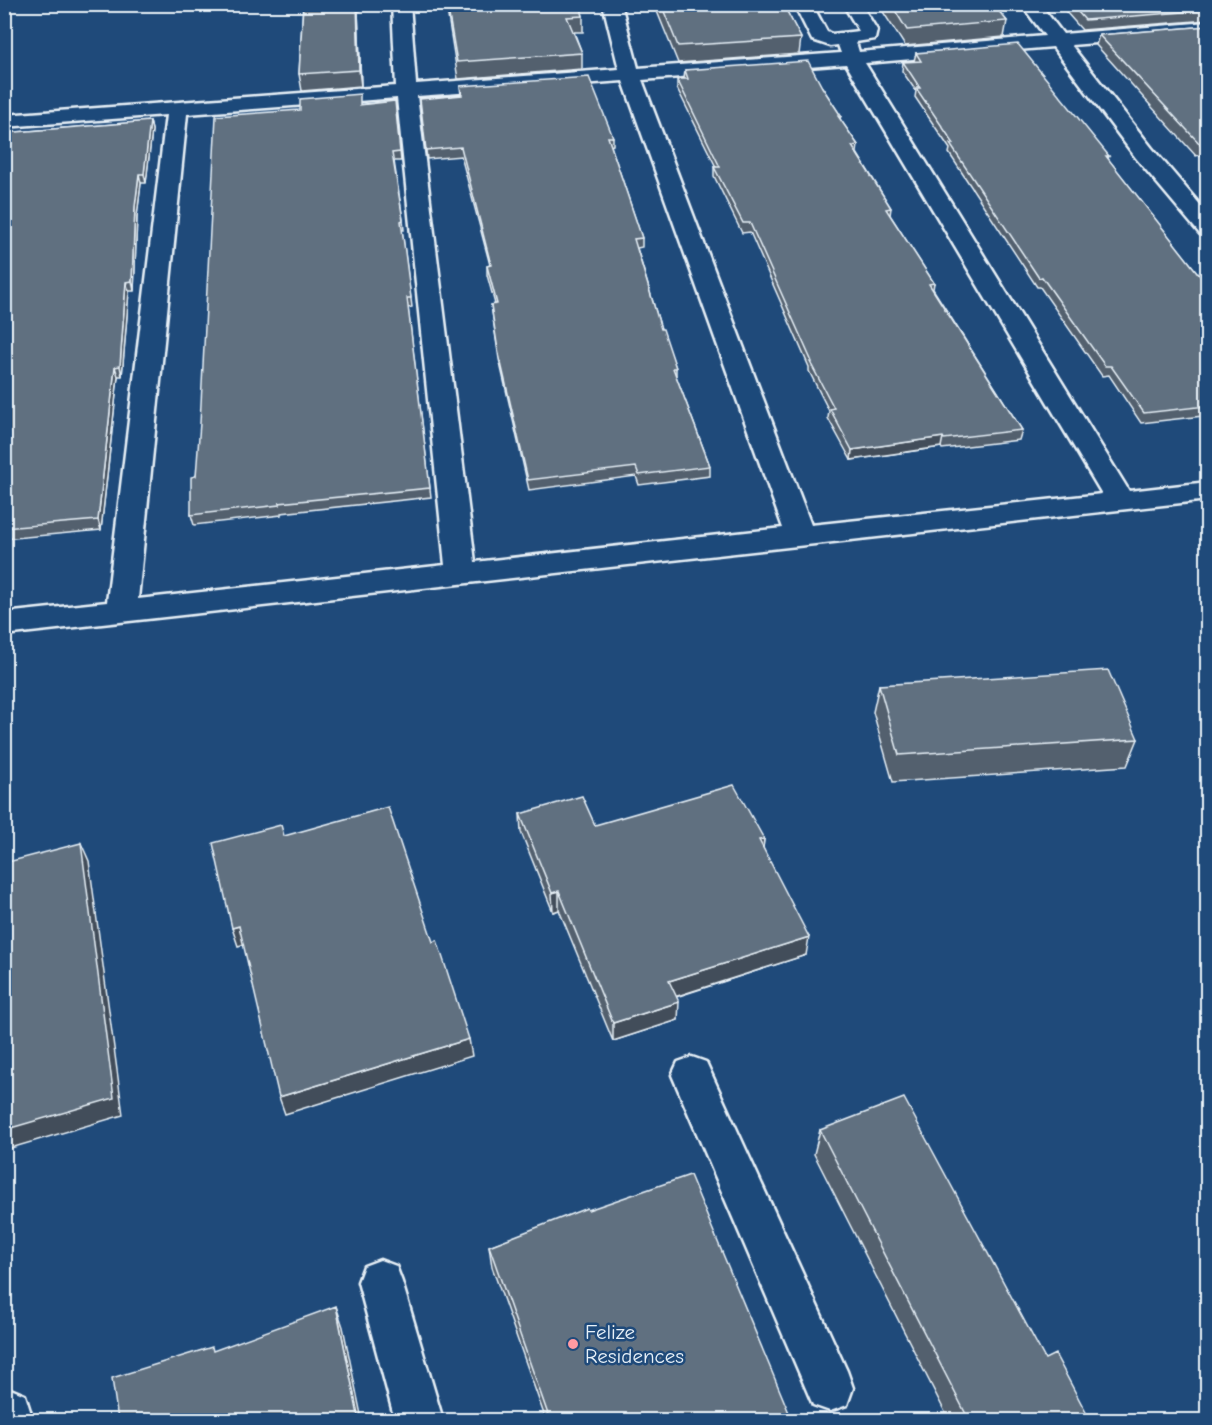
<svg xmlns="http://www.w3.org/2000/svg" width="1212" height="1425" font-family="'Comic Neue',sans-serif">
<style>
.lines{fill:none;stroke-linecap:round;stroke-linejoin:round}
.street-casing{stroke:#e8f1f8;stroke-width:5}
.street{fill:#1f4a7a;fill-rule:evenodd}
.wall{fill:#53606e;stroke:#e8f1f8;stroke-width:1.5}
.shaded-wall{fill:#434e5a;stroke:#e8f1f8;stroke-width:1.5}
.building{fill:#607080;stroke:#e8f1f8;stroke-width:1.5}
.poi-dot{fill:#ff9aa2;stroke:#1f4a7a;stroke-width:2}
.labels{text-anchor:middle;stroke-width:5;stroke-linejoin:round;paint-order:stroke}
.near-poi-label{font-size:21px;fill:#e8f1f8;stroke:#1f4a7a;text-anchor:start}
</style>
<rect width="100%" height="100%" fill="#1f4a7a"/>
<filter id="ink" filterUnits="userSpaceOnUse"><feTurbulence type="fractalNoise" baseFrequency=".0167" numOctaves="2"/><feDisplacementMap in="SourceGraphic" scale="12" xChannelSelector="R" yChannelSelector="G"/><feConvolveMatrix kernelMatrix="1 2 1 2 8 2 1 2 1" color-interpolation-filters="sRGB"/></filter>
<g filter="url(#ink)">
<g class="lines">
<defs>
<path id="street" d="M 392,4 L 410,4 L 416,84 L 619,69 L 603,4 L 621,4 L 638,68 L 841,53 L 838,45 L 830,46 L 812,40 L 794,4 L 812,4 L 827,32 L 832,34 L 859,31 L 843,4 L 861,4 L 877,30 L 875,39 L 856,42 L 859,52 L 1045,36 L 1021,4 L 1040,4 L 1063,34 L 1208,22 L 1208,34 L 1071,45 L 1152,148 L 1208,214 L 1208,236 L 1200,234 L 1136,158 L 1053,47 L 865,63 L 1129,491 L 1208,482 L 1208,500 L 4,635 L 4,613 L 107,602 L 166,115 L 4,127 L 4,115 L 396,86 ZM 846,64 L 1102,494 L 811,525 L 642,80 ZM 623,81 L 783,528 L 475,562 L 417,96 ZM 397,98 L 445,565 L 138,599 L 187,114 Z
M 692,1057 L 706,1062 L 847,1371 L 853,1388 L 847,1405 L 830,1411 L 813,1405 L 672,1075 L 678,1062 Z
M 380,1260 L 396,1266 L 402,1282 L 443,1420 L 395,1420 L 358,1282 L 364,1266 Z
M 8,1388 L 25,1395 L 33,1420 L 4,1420 L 4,1390 Z"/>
</defs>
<use href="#street" class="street-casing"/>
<use href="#street" class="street"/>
</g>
<path class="wall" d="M 303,4 L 360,4 L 360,11 L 358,11 L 361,86 L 302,91 L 299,74 Z
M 446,4 L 580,4 L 583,16 L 583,32 L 574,32 L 582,53 L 582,69 L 458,79 Z
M 654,4 L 783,4 L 801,38 L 799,54 L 678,63 Z
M 878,4 L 993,4 L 1007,21 L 1004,37 L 905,46 Z
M 1059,4 L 1208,4 L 1208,20 L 1082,30 Z
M 1208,26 L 1208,162 L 1200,155 L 1196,156 L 1096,45 L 1099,35 Z
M 916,53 L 1109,156 L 1108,159 L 1204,281 L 1208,281 L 1208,411 L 1205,412 L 1203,416 L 1141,423 L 1109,375 L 1102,376 L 1040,287 L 1037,287 L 949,153 L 950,149 L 915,97 L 916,91 L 902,71 L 903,62 L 914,61 Z
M 685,70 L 822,87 L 841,116 L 840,119 L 858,145 L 857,153 L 891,208 L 890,215 L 934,283 L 933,289 L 1022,430 L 1019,440 L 942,449 L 941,447 L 851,460 L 828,418 L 829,411 L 809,371 L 809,367 L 750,232 L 742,233 L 714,176 L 714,167 L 716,167 L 677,88 L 677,79 L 684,79 Z
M 460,86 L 613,137 L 613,145 L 611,146 L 642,238 L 642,247 L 637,248 L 661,329 L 676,368 L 676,376 L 710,466 L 710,476 L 639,485 L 636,476 L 529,490 L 499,359 L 491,305 L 495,304 L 487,275 L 487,266 L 490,265 L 461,156 L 427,159 L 420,99 L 461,95 Z
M 395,101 L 401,161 L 394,161 L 403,220 L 404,230 L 402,230 L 412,307 L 408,308 L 431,497 L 281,513 L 281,515 L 194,525 L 191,515 L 196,476 L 300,110 Z
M 150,121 L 152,130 L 146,183 L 141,183 L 137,216 L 134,291 L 129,291 L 122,376 L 118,376 L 101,530 L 4,539 L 4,133 Z
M 879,685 L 1138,739 L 1127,766 L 893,782 L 873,712 Z
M 520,814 L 595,825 L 764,839 L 763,848 L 806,955 L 676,997 L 678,1020 L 613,1041 L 559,910 L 553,912 L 521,832 Z
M 820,1130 L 1045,1359 L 1090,1420 L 949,1420 L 814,1154 Z
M 588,1210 L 792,1420 L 546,1420 L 492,1267 L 489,1246 Z"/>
<path class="shaded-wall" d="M 357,4 L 358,11 L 361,86 L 359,70 Z
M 150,121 L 152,130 L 146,183 L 144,174 Z
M 139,174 L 141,183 L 137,216 L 134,291 L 132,281 L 135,207 Z
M 126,282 L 129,291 L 122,376 L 120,366 Z
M 115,367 L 118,376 L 101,530 L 98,520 Z
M 943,437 L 941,447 L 851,460 L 852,450 Z
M 764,839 L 762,857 L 759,840 Z
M 81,843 L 89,861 L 123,1115 L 4,1150 L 4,1130 Z
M 559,891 L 559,910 L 553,912 L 552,893 Z
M 239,926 L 245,944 L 238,946 L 232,928 Z
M 809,937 L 806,955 L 668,999 L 669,981 Z
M 679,1002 L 678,1020 L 613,1041 L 613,1023 Z
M 469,1039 L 472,1056 L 285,1114 L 279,1097 Z
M 336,1306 L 343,1327 L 362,1420 L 359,1420 Z"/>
<path class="building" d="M 303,4 L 357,4 L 359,70 L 299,74 Z
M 447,4 L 580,4 L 583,16 L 567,17 L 582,53 L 457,62 Z
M 661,4 L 783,4 L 801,38 L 678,46 Z
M 891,4 L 993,4 L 1007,21 L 907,30 Z
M 1071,4 L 1208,4 L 1208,10 L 1085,20 Z
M 1208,26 L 1208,148 L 1204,144 L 1200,144 L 1099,35 Z
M 1018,44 L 1109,156 L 1106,156 L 1204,281 L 1208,281 L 1208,402 L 1204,402 L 1207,406 L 1144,413 L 1111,366 L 1105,366 L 1042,277 L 1039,278 L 950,144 L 954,144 L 916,88 L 920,88 L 903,62 L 921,61 L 916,53 Z
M 808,61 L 822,87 L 841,116 L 838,116 L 858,145 L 852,146 L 891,208 L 886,209 L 934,283 L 929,284 L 1022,430 L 944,439 L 943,437 L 852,450 L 830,409 L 834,408 L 810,362 L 812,362 L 750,223 L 743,223 L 714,167 L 720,167 L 677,79 L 688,79 L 685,70 Z
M 589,77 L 613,137 L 608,137 L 642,238 L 634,239 L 661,329 L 663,329 L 676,368 L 673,368 L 710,466 L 639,475 L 636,467 L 528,480 L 498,350 L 491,305 L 497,304 L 487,266 L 491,265 L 461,147 L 426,150 L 420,99 L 462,95 L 460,86 Z
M 360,94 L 360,105 L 395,101 L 400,152 L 392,153 L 403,220 L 401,221 L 411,298 L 407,298 L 430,488 L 279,503 L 279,505 L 191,515 L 191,477 L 196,476 L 200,423 L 216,116 L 300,110 L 300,99 Z
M 150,121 L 144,174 L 139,174 L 135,207 L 132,281 L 126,282 L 120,366 L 115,367 L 98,520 L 4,528 L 4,133 Z
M 1108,670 L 1138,739 L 899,755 L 879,685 Z
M 734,785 L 764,839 L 759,840 L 809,937 L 669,981 L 679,1002 L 613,1023 L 559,891 L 552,893 L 520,814 L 582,796 L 595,825 Z
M 388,807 L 433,942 L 437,940 L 469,1039 L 279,1097 L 239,926 L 232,928 L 213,843 L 281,825 L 284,836 Z
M 81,843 L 114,1098 L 4,1130 L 4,863 Z
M 904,1098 L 1045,1359 L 1055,1354 L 1090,1420 L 969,1420 L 820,1130 Z
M 690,1175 L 792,1420 L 550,1420 L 489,1246 L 587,1208 L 588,1210 Z
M 336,1306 L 359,1420 L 118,1420 L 112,1378 L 212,1347 L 213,1351 Z"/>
</g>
<circle class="poi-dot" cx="573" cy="1344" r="6"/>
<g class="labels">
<g class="near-poi-label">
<text x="585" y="1339">Felize<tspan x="585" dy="24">Residences</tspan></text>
</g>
</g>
<rect width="1212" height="1425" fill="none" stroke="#1f4a7a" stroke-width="24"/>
<rect x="12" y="12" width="1188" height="1401" fill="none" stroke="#e8f1f8" stroke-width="2" filter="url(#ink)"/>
</svg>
